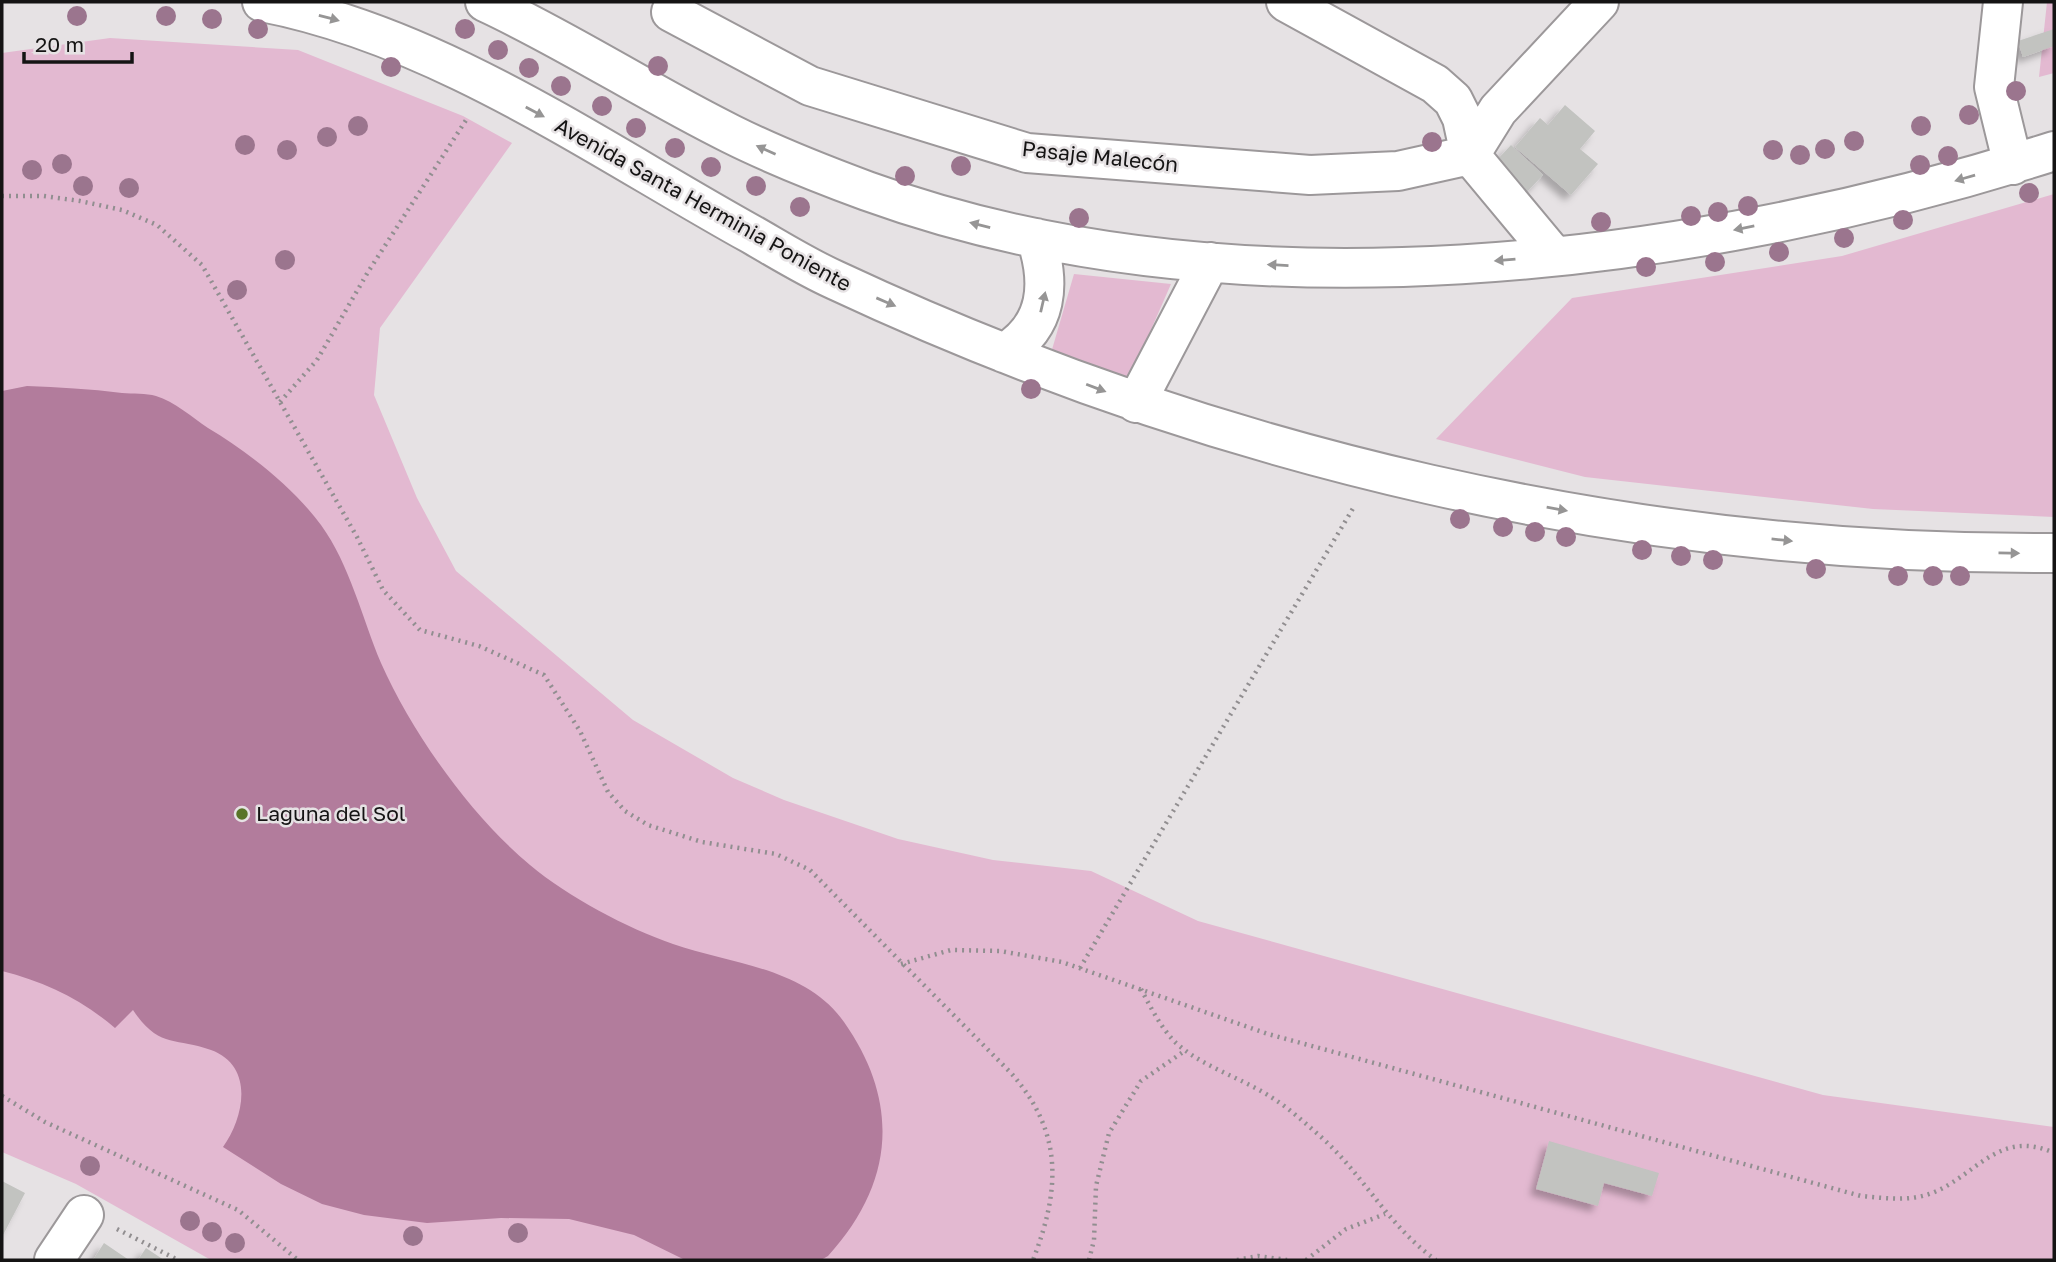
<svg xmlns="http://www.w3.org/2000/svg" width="2056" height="1262" font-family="'Golos Text',sans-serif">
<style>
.green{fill:#e3b9d1}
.water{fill:#b27c9c}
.building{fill:#c2c3c0;filter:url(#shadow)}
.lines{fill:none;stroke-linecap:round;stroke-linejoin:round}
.minor-casing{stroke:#9c989a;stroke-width:42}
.path{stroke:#918e90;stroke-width:4.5;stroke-dasharray:2 5;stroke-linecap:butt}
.minor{stroke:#fff;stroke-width:38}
.tree{fill:#9b758e}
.oneway{fill:#969595}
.poi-dot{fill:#597428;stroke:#e6e2e4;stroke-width:2.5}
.labels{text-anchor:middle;stroke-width:5;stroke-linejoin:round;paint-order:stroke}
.street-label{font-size:21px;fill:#151414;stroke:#e6e2e4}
.poi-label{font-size:21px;fill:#151414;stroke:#e6e2e4;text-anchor:start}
</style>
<defs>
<filter id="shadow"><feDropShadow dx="-6" dy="6" stdDeviation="3.5" flood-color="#0004"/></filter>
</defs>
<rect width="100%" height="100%" fill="#e6e2e4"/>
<path class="green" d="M 2047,2 L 2054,2 L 2054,73 L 2039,77 Z
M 110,38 L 298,50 L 463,116 L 512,143 L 380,328 L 374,395 L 417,498 L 456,571 L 633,720 L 733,778 L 784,800 L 898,839 L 993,860 L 1091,871 L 1198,921 L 1823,1095 L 2054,1127 L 2054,1260 L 211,1260 L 76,1184 L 2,1152 L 2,53 Z
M 2054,194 L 2054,517 L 1873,509 L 1585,477 L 1436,439 L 1572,298 L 1842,256 Z
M 1074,274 L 1171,284 L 1128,382 L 1051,353 Z"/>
<path class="water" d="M 27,386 C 58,387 90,389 122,393 C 133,394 146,393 156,396 C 174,401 193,418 208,428 C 248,452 293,487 321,525 C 350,565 362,618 381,663 C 412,733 471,816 530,865 C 568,897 627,928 673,944 C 730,964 805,967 844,1022 C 901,1103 894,1184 828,1256 L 821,1260 L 685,1260 L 634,1235 L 569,1219 L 501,1218 L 427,1223 L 364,1215 L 322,1204 L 281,1184 L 223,1147 C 244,1118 255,1066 211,1050 C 175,1037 159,1049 133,1010 L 115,1028 C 81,999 45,982 2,971 L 2,391 Z"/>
<path class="building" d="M 2054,29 L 2054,46 L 2023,57 L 2018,41 Z
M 1565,105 L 1595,131 L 1580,149 L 1598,164 L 1571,195 L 1515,147 L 1540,118 L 1548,125 Z
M 1511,145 L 1543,175 L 1525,194 L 1507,178 L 1511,173 L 1497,160 Z
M 1549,1141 L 1659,1173 L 1652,1196 L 1604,1183 L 1598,1206 L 1536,1189 Z
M 2,1181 L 25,1193 L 2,1237 Z
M 104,1243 L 129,1260 L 93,1260 Z
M 146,1248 L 164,1260 L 138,1260 Z"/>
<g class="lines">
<defs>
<path id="minor" d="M 262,2 C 439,36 596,148 751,234 C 779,250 806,267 835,280 C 1215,458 1634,556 2054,553
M 485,2 C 569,41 648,93 731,134 C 775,156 821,174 867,191 C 1234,324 1689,267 2054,151
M 1286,2 L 1435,84 L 1453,100 L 1462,118 L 1470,155 L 1554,256
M 2003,2 L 1994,87 L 2013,165
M 671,12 L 810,86 L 1027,153 L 1310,175 L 1398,171 L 1470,155
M 1470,155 L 1498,110 L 1599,2
M 1004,353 C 1049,326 1051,283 1036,238
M 1136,403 L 1210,262
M 54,1260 L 84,1215"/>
</defs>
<use href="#minor" class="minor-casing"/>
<path class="path" d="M 2,196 L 44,196 L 80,201 L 122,210 L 157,225 L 202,265 L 357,537 L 383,590 L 420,630 L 479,646 L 544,675 L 580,731 L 608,792 L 625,811 L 648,825 L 702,842 L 776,854 L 810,870 L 1011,1073 C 1064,1133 1060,1190 1033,1260
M 280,402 L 317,360 L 368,272 L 468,117
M 901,964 L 951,950 L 1000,951 L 1062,962 L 1268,1034 L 1861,1196 C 1885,1198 1909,1202 1932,1193 C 1976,1176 1999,1128 2054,1153
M 1080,968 L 1355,505
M 1141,989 C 1151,1008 1161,1028 1176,1043 C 1204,1068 1243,1078 1274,1099 C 1290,1109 1305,1123 1320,1136 C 1363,1174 1389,1227 1436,1260
M 2,1096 L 45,1122 L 238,1210 L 298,1260
M 117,1229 L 178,1260
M 1089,1260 L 1094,1240 L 1096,1186 L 1109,1133 L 1141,1081 L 1186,1050
M 1237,1260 L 1258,1256 L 1287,1260
M 1306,1260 L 1346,1229 L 1385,1214"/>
<use href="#minor" class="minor"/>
</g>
<g class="tree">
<circle cx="77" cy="16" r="10"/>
<circle cx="166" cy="16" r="10"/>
<circle cx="212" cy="19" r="10"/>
<circle cx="258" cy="29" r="10"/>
<circle cx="465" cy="29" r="10"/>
<circle cx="498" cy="50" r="10"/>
<circle cx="658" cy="66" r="10"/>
<circle cx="391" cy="67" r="10"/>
<circle cx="529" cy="68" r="10"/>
<circle cx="561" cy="86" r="10"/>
<circle cx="2016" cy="91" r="10"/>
<circle cx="602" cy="106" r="10"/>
<circle cx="1969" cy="115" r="10"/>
<circle cx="358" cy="126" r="10"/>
<circle cx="1921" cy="126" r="10"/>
<circle cx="636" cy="128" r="10"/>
<circle cx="327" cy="137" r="10"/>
<circle cx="1854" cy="141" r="10"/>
<circle cx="1432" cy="142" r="10"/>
<circle cx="245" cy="145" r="10"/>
<circle cx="675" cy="148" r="10"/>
<circle cx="1825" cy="149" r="10"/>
<circle cx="287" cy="150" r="10"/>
<circle cx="1773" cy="150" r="10"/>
<circle cx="1800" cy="155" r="10"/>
<circle cx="1948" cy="156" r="10"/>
<circle cx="62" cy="164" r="10"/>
<circle cx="1920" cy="165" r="10"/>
<circle cx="961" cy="166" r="10"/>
<circle cx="711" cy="167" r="10"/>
<circle cx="32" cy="170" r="10"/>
<circle cx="905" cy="176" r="10"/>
<circle cx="83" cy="186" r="10"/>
<circle cx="756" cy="186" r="10"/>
<circle cx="129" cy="188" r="10"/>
<circle cx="2029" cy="193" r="10"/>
<circle cx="1748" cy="206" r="10"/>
<circle cx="800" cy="207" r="10"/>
<circle cx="1718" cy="212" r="10"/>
<circle cx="1691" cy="216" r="10"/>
<circle cx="1079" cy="218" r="10"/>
<circle cx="1903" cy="220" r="10"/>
<circle cx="1601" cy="222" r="10"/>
<circle cx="1844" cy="238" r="10"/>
<circle cx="1779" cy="252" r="10"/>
<circle cx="285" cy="260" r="10"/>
<circle cx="1715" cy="262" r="10"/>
<circle cx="1646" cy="267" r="10"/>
<circle cx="237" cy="290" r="10"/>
<circle cx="1031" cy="389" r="10"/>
<circle cx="1460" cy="519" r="10"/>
<circle cx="1503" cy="527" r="10"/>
<circle cx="1535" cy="532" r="10"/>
<circle cx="1566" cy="537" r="10"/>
<circle cx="1642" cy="550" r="10"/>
<circle cx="1681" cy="556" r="10"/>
<circle cx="1713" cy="560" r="10"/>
<circle cx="1816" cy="569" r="10"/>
<circle cx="1898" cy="576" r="10"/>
<circle cx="1933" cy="576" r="10"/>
<circle cx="1960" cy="576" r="10"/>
<circle cx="90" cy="1166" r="10"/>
<circle cx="190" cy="1221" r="10"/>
<circle cx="212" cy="1232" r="10"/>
<circle cx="518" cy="1233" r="10"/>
<circle cx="413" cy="1236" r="10"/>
<circle cx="235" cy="1243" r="10"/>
</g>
<defs><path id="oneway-solid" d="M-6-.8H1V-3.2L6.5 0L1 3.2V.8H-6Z" transform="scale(1.75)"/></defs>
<g class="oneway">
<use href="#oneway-solid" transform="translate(329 18) rotate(15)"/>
<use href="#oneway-solid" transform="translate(535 112) rotate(28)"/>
<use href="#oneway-solid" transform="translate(766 150) rotate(-156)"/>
<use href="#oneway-solid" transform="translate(1965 178) rotate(164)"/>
<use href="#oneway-solid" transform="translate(980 225) rotate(-166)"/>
<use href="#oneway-solid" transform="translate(1744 228) rotate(169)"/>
<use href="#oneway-solid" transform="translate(1505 260) rotate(175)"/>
<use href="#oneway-solid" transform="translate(1278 265) rotate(-177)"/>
<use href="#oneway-solid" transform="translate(886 302) rotate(23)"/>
<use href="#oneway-solid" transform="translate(1043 302) rotate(-77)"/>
<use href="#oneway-solid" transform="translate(1096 388) rotate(21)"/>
<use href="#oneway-solid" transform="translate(1557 509) rotate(10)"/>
<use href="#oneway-solid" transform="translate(1782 540) rotate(6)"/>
<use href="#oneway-solid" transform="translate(2009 553) rotate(1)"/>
</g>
<circle class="poi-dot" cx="242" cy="814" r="7"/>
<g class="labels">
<g class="street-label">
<text transform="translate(1100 157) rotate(6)" y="7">Pasaje Malecón</text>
<text transform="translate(703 205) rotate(29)" y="7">Avenida Santa Herminia Poniente</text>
</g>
<g class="poi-label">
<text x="256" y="821">Laguna del Sol</text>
</g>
</g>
<rect width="2056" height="1262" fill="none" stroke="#151414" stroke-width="7"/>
<path d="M24 52v10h108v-10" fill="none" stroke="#151414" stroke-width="3.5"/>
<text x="35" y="52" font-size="21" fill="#151414" stroke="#e6e2e4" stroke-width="5" paint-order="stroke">20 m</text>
</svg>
